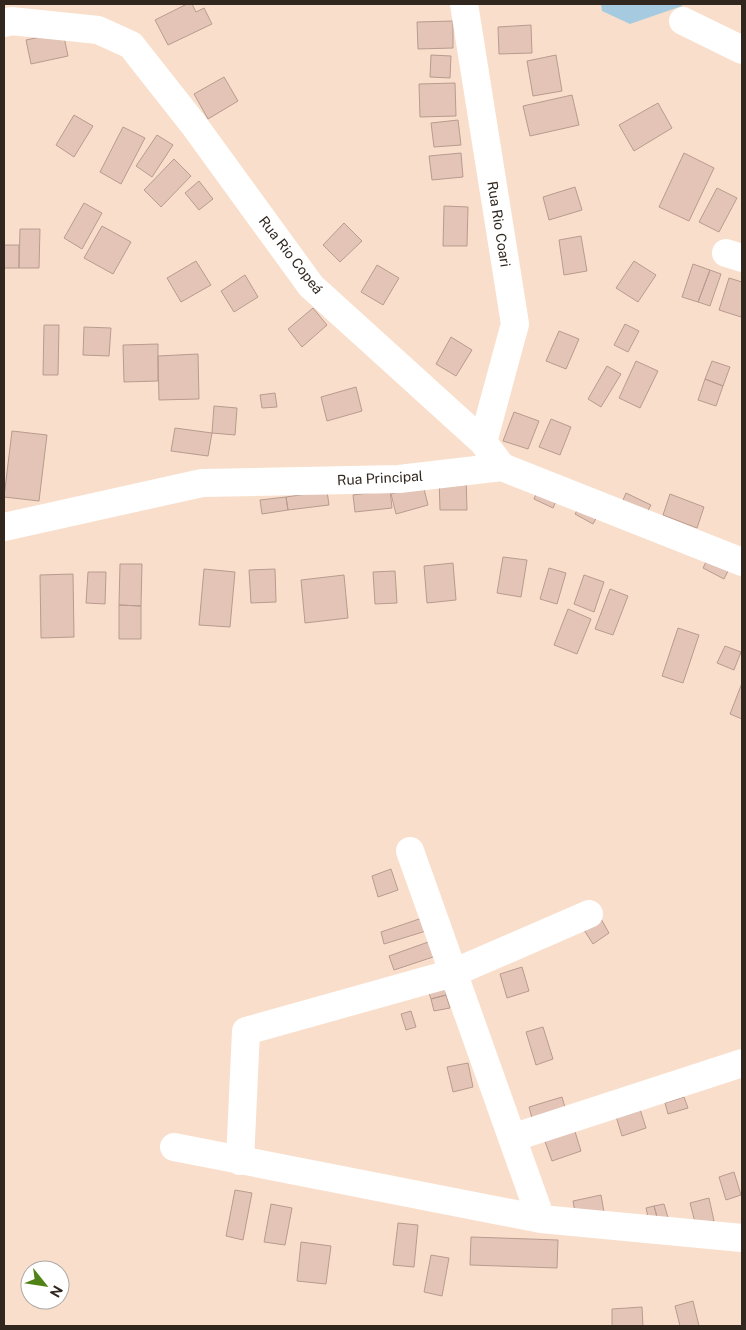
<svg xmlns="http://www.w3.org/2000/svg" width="746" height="1330" font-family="'Public Sans',sans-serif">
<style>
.water{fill:#a6cbe1}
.building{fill:#e3c4b7;stroke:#b99b8f}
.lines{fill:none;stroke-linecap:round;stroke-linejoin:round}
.minor{stroke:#fff;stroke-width:28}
.tertiary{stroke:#fff;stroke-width:28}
.labels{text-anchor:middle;stroke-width:4;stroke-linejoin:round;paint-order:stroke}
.street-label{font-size:14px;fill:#31271f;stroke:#fff}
</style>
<rect width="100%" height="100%" fill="#f9dfcb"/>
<path class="water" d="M 601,4 L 683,4 L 682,6 L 630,24 L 602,11 Z"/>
<path class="building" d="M 187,4 L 192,4 L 196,12 L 204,8 L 212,24 L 168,45 L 155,20 Z
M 453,21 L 453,48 L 418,49 L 417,22 Z
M 531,25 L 532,53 L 499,54 L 498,27 Z
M 63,32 L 68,56 L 31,64 L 26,40 Z
M 431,55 L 451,56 L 450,78 L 430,77 Z
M 556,55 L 562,91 L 533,96 L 527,61 Z
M 224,77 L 238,101 L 208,119 L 194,94 Z
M 455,83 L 456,116 L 420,117 L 419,84 Z
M 572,95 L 579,125 L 530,136 L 523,106 Z
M 658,103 L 672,128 L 634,151 L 619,125 Z
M 74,115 L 93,126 L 74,157 L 56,145 Z
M 458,120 L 461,145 L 434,147 L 431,123 Z
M 123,127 L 145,138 L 121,184 L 100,172 Z
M 157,135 L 173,145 L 152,177 L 136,166 Z
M 461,153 L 463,177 L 432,180 L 429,156 Z
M 684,153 L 714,168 L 689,221 L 659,207 Z
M 174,159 L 191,176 L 161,207 L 144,190 Z
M 199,181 L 213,199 L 199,210 L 185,193 Z
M 575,187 L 582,210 L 549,220 L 543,197 Z
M 717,188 L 737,198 L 719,232 L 699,222 Z
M 84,203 L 102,213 L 82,249 L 64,238 Z
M 444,206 L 468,207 L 467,246 L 443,246 Z
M 344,223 L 362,241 L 340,262 L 323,245 Z
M 102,226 L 131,242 L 113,274 L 84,258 Z
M 20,229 L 40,229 L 39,268 L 19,268 Z
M 581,236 L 587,271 L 564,275 L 559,240 Z
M 4,245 L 19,245 L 19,268 L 4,268 Z
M 196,261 L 211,285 L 181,302 L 167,278 Z
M 634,261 L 656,275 L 638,302 L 616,288 Z
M 693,264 L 710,270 L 698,302 L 682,297 Z
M 377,265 L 399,278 L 383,305 L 361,292 Z
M 710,270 L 721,274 L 710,306 L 698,302 Z
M 245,275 L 258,297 L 234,312 L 221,291 Z
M 729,278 L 742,282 L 742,312 L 741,317 L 719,310 Z
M 313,308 L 327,325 L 302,347 L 288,329 Z
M 625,324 L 639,331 L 628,352 L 614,345 Z
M 44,325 L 59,325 L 58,375 L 43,375 Z
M 84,327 L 111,328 L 109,356 L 83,355 Z
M 559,331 L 579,339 L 566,369 L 546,361 Z
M 451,337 L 472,350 L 456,376 L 436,364 Z
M 158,344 L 158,381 L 124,382 L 123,345 Z
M 198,354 L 199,399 L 159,400 L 158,356 Z
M 636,361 L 658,371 L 640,408 L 619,398 Z
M 712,361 L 730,367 L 723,386 L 705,379 Z
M 607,366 L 621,374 L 601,407 L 588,399 Z
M 705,379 L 723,386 L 716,406 L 698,400 Z
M 356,387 L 362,411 L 327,421 L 321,397 Z
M 275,393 L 277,407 L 262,408 L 260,395 Z
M 214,406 L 237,408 L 235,435 L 212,433 Z
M 514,412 L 539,421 L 528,449 L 503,441 Z
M 551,419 L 571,427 L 560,455 L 539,447 Z
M 175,428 L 212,433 L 208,456 L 171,451 Z
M 12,431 L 47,435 L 39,501 L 4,497 Z
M 466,476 L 467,510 L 440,510 L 439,477 Z
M 423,485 L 428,505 L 396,514 L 391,494 Z
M 539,487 L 558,497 L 553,508 L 534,499 Z
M 390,490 L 392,508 L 355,512 L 353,495 Z
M 327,491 L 329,505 L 288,510 L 286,497 Z
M 626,493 L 651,505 L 644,518 L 620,507 Z
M 670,494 L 704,507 L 697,528 L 663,515 Z
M 286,497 L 288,510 L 262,514 L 260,500 Z
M 581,503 L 599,513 L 593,524 L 575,514 Z
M 711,552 L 732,563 L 724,579 L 703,568 Z
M 503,557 L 527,560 L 521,597 L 497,593 Z
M 453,563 L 456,600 L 427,603 L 424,566 Z
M 120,564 L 142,564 L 141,606 L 119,605 Z
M 549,568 L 566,573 L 557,604 L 540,599 Z
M 204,569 L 235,572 L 230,627 L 199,625 Z
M 275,569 L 276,602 L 251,603 L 249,570 Z
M 395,571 L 397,603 L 375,604 L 373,572 Z
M 88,572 L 106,572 L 105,604 L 86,603 Z
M 73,574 L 74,637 L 41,638 L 40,575 Z
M 344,575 L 348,618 L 305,623 L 301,580 Z
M 584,575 L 604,582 L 594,612 L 574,604 Z
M 610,589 L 628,596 L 613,635 L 595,629 Z
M 119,605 L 141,606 L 141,639 L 119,639 Z
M 568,609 L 591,619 L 577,654 L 554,645 Z
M 678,628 L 699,635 L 683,683 L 662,676 Z
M 725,646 L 741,652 L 734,670 L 717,663 Z
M 742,683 L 742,719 L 730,714 Z
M 391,869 L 398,890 L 378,897 L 372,876 Z
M 422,918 L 426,931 L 384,944 L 381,932 Z
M 601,919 L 609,933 L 593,944 L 584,930 Z
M 431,941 L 436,956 L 394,970 L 389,956 Z
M 522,967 L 529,991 L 507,998 L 500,974 Z
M 445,986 L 446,995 L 431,999 L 428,990 Z
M 446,995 L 450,1008 L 434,1011 L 431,999 Z
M 411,1011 L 416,1027 L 406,1030 L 401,1014 Z
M 543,1027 L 553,1059 L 536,1065 L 526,1032 Z
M 468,1063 L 473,1087 L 453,1092 L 447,1067 Z
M 562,1097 L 566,1111 L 533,1122 L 529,1107 Z
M 684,1097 L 688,1108 L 668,1114 L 665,1103 Z
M 639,1106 L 646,1128 L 622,1136 L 615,1113 Z
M 573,1125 L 581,1151 L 552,1161 L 543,1136 Z
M 734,1172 L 741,1195 L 726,1200 L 719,1177 Z
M 235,1190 L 252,1193 L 243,1240 L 226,1236 Z
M 601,1195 L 604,1212 L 576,1218 L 573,1201 Z
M 709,1198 L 714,1221 L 696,1226 L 690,1203 Z
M 271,1204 L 292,1208 L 285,1245 L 264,1242 Z
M 664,1204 L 669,1221 L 659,1224 L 654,1206 Z
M 654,1206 L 659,1224 L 650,1226 L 646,1208 Z
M 398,1223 L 418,1225 L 414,1267 L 393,1265 Z
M 471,1237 L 558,1240 L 557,1268 L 470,1265 Z
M 301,1242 L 331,1246 L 326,1284 L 297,1281 Z
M 431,1255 L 449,1258 L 442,1296 L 424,1292 Z
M 693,1301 L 699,1326 L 680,1326 L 675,1306 Z
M 642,1307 L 643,1326 L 612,1326 L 612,1309 Z"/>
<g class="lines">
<path class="minor" d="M 464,4 L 515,324 L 483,442
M 683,21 L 742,50
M 4,23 L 11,21 L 98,30 L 131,45 L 194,125 L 311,286 L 483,442 L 502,467
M 726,253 L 742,258
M 410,851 L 541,1219
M 512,1138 L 742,1063
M 174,1147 L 541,1219 L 742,1238
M 240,1161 L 246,1031 L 453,973 L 589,914"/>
<path class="tertiary" d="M 4,527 L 202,483 L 399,479 L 502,467 L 742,562"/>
</g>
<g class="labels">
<g class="street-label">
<text transform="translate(499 224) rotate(81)" y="5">Rua Rio Coari</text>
<text transform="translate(291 255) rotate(52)" y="5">Rua Rio Copeá</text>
<text transform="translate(380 478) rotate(-3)" y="5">Rua Principal</text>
</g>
</g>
<rect width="746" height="1330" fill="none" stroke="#31271f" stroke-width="10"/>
<g transform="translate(45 1285) rotate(120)"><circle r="24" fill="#ffffff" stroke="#ada9a5"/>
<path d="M0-4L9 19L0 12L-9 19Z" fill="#508215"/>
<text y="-8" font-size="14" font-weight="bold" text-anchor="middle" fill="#31271f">N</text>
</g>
</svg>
